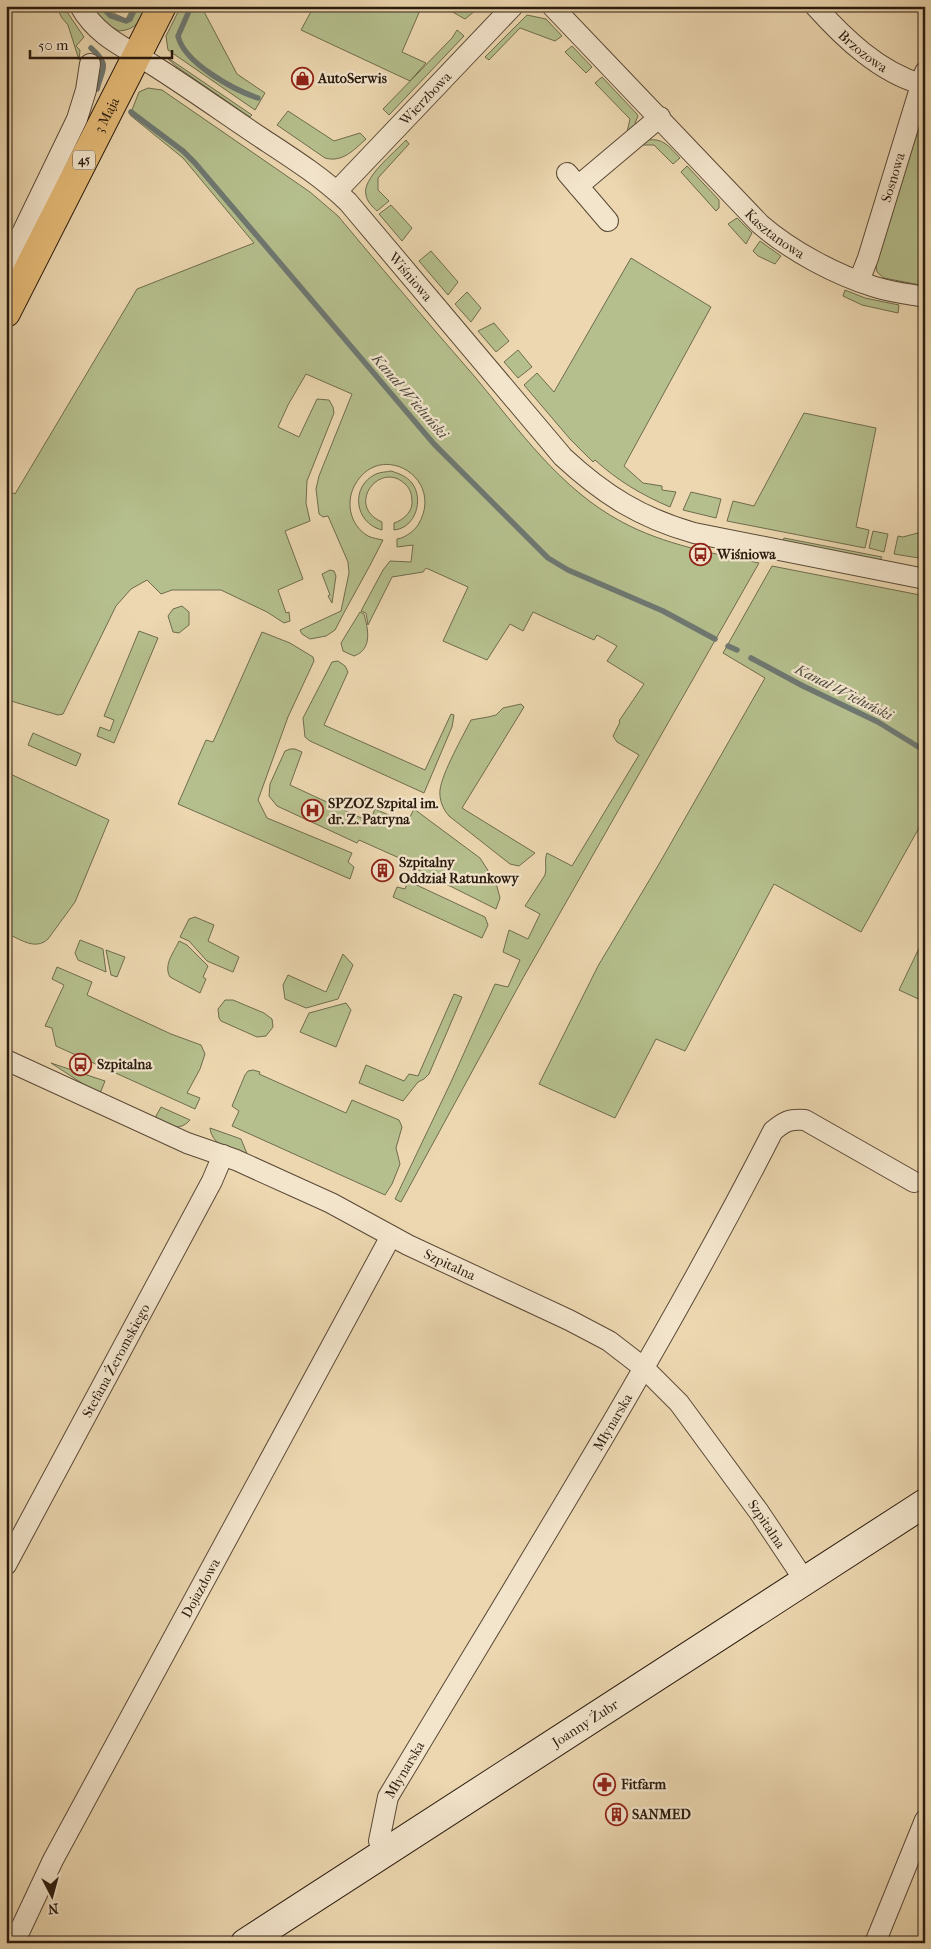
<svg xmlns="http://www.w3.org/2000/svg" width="931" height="1949" font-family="'IM FELL French Canon',serif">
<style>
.green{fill:#b5bf8d;stroke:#6f6c4d}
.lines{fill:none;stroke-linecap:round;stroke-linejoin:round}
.stream{stroke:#6e7872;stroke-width:5.5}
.street-casing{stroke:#5a4936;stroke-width:22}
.secondary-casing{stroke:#291a0d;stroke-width:30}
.primary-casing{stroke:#291a0d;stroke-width:30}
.street{stroke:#f3e5cc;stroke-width:20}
.secondary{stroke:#f3e5cc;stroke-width:28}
.primary{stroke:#e6bc78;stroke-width:28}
.labels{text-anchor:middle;stroke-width:4.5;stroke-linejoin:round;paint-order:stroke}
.shield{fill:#f3e5cc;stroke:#665746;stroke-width:1}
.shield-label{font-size:12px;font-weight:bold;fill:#291a0d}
.street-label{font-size:14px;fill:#291a0d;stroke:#f3e5cc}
.poi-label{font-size:14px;font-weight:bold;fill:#291a0d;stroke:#f3e5cc;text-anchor:start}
.water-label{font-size:15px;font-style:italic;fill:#4c493f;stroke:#f3e5cc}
</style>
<rect width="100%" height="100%" fill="#ecd7b0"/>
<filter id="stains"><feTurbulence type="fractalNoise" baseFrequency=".004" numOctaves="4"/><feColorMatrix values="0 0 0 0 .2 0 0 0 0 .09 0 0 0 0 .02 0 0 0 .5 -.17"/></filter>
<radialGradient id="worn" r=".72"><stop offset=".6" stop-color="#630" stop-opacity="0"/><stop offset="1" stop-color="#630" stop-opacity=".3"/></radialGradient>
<path class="green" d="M 56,6 L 63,6 L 84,37 L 76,46 L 80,50 L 79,60 L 68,25 L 62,18 Z
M 92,6 L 106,6 L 113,13 L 126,19 L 133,6 L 150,6 C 142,19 136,30 119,31 L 105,23 Z
M 181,6 L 201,6 L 237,74 L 265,93 L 255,110 L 168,50 L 166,36 Z
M 314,6 L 419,6 L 421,8 L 402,52 L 426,63 L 410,81 L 301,30 Z
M 442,6 L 481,6 L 465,19 Z
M 527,15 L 546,19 L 562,36 L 555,41 L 520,28 L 489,60 L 485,57 Z
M 457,30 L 464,36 L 389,115 L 383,109 L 452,38 Z
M 572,46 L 592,67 L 586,73 L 565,52 Z
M 167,58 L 168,58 L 252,115 L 250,117 L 177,67 Z
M 602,77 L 636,113 L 638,116 L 635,123 L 638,127 L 627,132 L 630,119 L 595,83 Z
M 148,88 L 162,90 L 310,192 L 338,216 C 383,270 429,324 475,377 C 519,430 560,489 622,522 C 665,545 712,553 759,563 L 523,978 L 401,1202 L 395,1199 L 451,1082 L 495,984 L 508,987 L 520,960 L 503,952 L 509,930 L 528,939 L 540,914 L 525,906 L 545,875 C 547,867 544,860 547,853 L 572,866 L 639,755 L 617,742 L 613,736 L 620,722 L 619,721 L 644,684 L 607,661 L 617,646 L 597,635 L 594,640 L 533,612 L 523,631 L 510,624 L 487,660 L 443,641 L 468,587 L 426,568 L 423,572 L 392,577 L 368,625 L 366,613 L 361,611 L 383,570 L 390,561 L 411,562 L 413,545 L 397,547 L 397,539 C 405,538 414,531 418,525 C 446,479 382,440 356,483 C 345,500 349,525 368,536 C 372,538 378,539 383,540 C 368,571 350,600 335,630 L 326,636 L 310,639 L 302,634 L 300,630 L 341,611 L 349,573 L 348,562 L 328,516 L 323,517 L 319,514 L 316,489 L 319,476 L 352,394 L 306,374 L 288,405 L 278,427 L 299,437 L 317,399 L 329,400 L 333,407 L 334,413 L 307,481 L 306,503 L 310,521 L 285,531 L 303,579 L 278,590 L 286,613 L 289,612 L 290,621 L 284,623 L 267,612 L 221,590 L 172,590 L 161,594 L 147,580 L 131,589 L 116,606 L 63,714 L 58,715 L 11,701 L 6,703 L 6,489 L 15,494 L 137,289 L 254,243 L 183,158 L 130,115 L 139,92 Z
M 925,107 L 925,286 L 884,278 L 877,272 L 876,264 Z
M 288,111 L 334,141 L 360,133 L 366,139 C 354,150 342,163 325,158 L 277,125 Z
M 647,137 L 650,140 C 664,138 671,149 680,158 L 673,164 L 654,145 L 640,145 Z
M 406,140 L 409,144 L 378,178 L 378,190 L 389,201 L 377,211 C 373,207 367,202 366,195 C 361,179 395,152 406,140 Z
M 687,166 L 719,200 L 719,208 L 716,211 L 681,172 Z
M 391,205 L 412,228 L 402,241 L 379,214 Z
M 737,218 L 752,233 L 746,244 L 728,224 Z
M 760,241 L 781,256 L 775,264 L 758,256 L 753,251 Z
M 431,251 L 458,282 L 448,295 L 419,261 Z
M 631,258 L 711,307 L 624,466 L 643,483 L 662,486 L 662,490 L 676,492 L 670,507 C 642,495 618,481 595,460 L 593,462 L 570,439 L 524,385 L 537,373 L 554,392 Z
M 845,290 L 865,298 L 899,305 L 898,313 L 862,305 L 843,296 Z
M 467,292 L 481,308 L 471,322 L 455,304 Z
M 494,323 L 509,341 L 496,352 L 478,331 Z
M 518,350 L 532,367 L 518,378 L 504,362 Z
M 804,413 L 876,428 L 856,527 L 869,530 L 865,548 L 727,521 L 733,501 L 754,506 Z
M 391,471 C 400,474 406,476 412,483 C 424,499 416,528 394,530 L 394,523 C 403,520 411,513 412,504 C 412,495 411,489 404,483 C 379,461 345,506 382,522 L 382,530 C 354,523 350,486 376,474 C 380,472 387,472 391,471 Z
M 691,492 L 721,499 L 716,518 L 683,510 Z
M 873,531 L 888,534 L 884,552 L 869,548 Z
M 925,531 L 925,559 L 894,554 L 898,536 L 903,537 Z
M 784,538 L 882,557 L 880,560 L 783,541 Z
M 772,566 L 925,596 L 925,817 L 861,932 L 774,884 L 685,1051 L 656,1039 L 615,1118 L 539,1084 L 598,966 L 659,864 L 765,678 L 723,653 Z
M 330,570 L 334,571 L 336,576 L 332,603 L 328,596 L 330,595 L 322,574 Z
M 182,606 L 189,612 L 189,625 L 179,633 L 173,632 L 168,616 L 173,609 Z
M 360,612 L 364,614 C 368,629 373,649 354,656 L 343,651 L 341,643 Z
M 139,631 L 158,638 L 114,743 L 97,736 L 100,727 L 110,731 L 114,720 L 104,716 Z
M 262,632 L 290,643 L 313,657 L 314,661 L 288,717 L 258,800 L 267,818 L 352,853 L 348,862 L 354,867 L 350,879 L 178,804 L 206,740 L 213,742 Z
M 338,661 L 345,666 L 348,672 L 324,725 L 425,770 L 451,714 L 454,715 L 452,727 L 424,793 L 310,741 L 305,737 L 303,718 L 332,662 Z
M 521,704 L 524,707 L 462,808 L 535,853 L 519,866 L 510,864 L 449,816 C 443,809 439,800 440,790 C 442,773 463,736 471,720 L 488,717 L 496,715 L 503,708 Z
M 33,733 L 81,754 L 76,766 L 28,745 Z
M 290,749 L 295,749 L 302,752 L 290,785 L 370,822 L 375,809 L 407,823 L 414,809 L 480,858 L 496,883 L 500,898 L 496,909 L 414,868 L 415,865 L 359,840 L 357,843 L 277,806 L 269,796 L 270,784 L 285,751 Z
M 6,772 L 109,820 L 75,902 L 48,939 C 35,951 20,939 6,933 Z
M 408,881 L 485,917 L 488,925 L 482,938 L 393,897 L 397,887 L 405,889 Z
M 195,917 L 214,925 L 208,941 L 239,957 L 233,972 L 207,961 L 189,941 L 180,937 L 189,919 Z
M 925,936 L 925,1002 L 899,990 Z
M 80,940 L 103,949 L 106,972 L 78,960 L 75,953 Z
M 179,941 L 187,945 L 208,966 L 203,977 L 206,979 L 200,993 L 170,977 C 163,965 174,952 179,941 Z
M 106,950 L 125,957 L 117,977 L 111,975 Z
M 343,954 L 353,965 L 338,999 L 306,1008 L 285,999 L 283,985 L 288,975 L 326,992 Z
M 57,967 L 92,982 L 87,995 L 171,1034 L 201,1045 L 205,1054 L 200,1069 L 187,1093 L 200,1098 L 195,1109 L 56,1046 L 52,1028 L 45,1026 L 64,985 L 52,979 Z
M 454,994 L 462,997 L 429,1074 L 424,1079 L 418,1082 L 403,1101 L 359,1083 L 366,1065 L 404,1081 L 409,1074 L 418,1076 Z
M 225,1000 L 233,1000 L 264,1013 L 272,1019 L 273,1027 L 266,1036 L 257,1037 L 221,1021 L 219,1018 L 218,1009 Z
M 346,1003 L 351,1010 L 336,1047 L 300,1032 L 309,1013 Z
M 51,1063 L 105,1081 L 101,1091 L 97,1093 Z
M 253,1070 L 260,1072 L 259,1074 L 346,1113 L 352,1100 L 399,1120 L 402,1127 L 396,1148 L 400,1164 L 392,1184 L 385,1195 L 232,1126 L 239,1111 L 232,1106 L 245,1075 L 248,1071 Z
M 161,1107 L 190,1120 C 179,1132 170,1126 158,1121 L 156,1116 Z
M 210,1128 L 241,1139 L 248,1156 C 234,1150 212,1147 210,1128 Z"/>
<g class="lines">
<path class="stream" d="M 101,6 L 111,16 L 126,21 L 130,19 L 136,6
M 189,11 L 178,36 C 184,63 234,90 258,98
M 91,48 C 111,66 102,68 97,89
M 131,112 L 183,151 L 195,163 L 434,444 L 548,558 L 568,570 L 663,611 L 715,639
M 728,646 L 737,650
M 751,658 L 803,686 L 878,722 L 925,751"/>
<defs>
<g id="street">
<path id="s1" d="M 80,6 C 98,38 127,48 156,67 C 192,90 227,115 263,139 C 292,158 322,177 348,202 L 563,457 C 604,495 641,518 694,533 L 925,579"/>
<path id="s2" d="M 552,6 L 760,224 C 791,251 836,275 875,287 C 891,292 908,294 925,297"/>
<path id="s3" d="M 815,6 C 844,38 879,72 921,84"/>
<path d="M 567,173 L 608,221"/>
<path d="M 578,186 L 660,117"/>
<path id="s4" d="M 337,191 L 513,6"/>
<path d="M 6,266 L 77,119 L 86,90 L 90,64"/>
<path id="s5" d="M 859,281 L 868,258 L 925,72"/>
<path id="s6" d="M 6,1060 L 187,1143 L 236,1160 L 300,1189 L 331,1203 L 408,1245 L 569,1320 L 609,1341 L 644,1368 L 679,1403 L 759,1512 L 805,1581"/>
<path id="s7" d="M 6,1565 L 212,1181 L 223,1155"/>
<path id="s8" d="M 384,1852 L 379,1841 L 388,1797 C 519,1577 656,1360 773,1131 C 785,1121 789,1119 805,1120 L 914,1182"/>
<path id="s9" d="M 14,1943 L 53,1860 L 391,1236"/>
<path d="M 875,1943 L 925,1820"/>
</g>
<g id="secondary">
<path id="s10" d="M 245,1943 L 925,1503"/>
</g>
<g id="primary">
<path id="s11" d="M 6,313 L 162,6"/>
</g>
</defs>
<use href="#street" class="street-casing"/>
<use href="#secondary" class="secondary-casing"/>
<use href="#primary" class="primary-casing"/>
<use href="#street" class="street"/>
<use href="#secondary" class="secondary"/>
<use href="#primary" class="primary"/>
</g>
<defs>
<symbol id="shop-ring" viewBox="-11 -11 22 22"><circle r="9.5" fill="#f3e5cc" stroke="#8f2418" stroke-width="1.5"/><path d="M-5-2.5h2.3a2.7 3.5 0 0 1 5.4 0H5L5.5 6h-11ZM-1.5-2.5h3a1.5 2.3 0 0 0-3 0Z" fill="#8f2418"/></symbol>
<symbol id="bus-ring" viewBox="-11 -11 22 22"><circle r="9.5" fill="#f3e5cc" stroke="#8f2418" stroke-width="1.5"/><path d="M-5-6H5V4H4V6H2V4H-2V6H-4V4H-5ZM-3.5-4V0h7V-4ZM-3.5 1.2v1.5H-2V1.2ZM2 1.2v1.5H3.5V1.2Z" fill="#8f2418"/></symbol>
<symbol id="hospital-ring" viewBox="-11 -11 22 22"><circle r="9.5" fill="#f3e5cc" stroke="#8f2418" stroke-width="1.5"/><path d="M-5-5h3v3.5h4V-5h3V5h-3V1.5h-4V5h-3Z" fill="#8f2418"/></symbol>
<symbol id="building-ring" viewBox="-11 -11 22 22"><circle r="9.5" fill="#f3e5cc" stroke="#8f2418" stroke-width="1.5"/><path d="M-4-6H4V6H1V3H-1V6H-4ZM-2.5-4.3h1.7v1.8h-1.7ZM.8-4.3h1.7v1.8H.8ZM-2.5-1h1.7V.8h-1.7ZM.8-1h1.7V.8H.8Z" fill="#8f2418"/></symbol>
<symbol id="pharmacy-ring" viewBox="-11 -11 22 22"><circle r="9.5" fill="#f3e5cc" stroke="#8f2418" stroke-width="1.5"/><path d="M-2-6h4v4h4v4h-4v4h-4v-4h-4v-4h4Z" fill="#8f2418"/></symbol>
</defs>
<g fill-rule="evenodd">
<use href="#shop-ring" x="290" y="66" width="25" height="25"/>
<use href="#bus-ring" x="688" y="542" width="25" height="25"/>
<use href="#hospital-ring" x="300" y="798" width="25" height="25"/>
<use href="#building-ring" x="370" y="858" width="25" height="25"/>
<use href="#bus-ring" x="68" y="1052" width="25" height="25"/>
<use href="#pharmacy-ring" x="592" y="1772" width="25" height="25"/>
<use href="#building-ring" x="604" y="1802" width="25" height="25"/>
</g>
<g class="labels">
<rect class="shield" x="73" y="150.5" width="22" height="19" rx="4"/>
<g class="shield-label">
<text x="84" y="164">45</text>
</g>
<g class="street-label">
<text dy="5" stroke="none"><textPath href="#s3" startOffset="66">Brzozowa</textPath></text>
<text dy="5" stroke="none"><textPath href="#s4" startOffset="128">Wierzbowa</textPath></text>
<text dy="5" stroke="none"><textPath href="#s11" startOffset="222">3 Maja</textPath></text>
<text dy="5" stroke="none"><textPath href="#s5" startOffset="109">Sosnowa</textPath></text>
<text dy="5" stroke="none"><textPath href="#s2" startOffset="319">Kasztanowa</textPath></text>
<text dy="5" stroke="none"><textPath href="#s1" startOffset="431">Wiśniowa</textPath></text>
<text dy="5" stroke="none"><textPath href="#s6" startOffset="489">Szpitalna</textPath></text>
<text dy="5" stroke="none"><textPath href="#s7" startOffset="232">Stefana Żeromskiego</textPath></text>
<text dy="5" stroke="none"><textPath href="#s8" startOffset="494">Młynarska</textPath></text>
<text dy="5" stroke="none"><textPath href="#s6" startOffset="909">Szpitalna</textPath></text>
<text dy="5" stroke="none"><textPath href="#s9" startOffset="401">Dojazdowa</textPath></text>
<text dy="5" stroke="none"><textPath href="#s10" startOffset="405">Joanny Żubr</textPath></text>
<text dy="5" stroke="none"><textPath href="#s8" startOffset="89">Młynarska</textPath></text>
</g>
<g class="poi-label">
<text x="318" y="83">AutoSerwis</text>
<text x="717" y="559">Wiśniowa</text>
<text x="328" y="808">SPZOZ Szpital im.<tspan x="328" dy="16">dr. Z. Patryna</tspan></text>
<text x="399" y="867">Szpitalny<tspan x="399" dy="16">Oddział Ratunkowy</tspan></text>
<text x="97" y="1069">Szpitalna</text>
<text x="621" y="1789">Fitfarm</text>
<text x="632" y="1819">SANMED</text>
</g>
<g class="water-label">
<text transform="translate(410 396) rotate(49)" y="5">Kanał Wieluński</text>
<text transform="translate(844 692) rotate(27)" y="5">Kanał Wieluński</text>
</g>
</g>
<rect width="931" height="1949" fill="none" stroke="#ecd7b0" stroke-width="25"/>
<rect x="8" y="8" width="916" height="1934" fill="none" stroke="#291a0d" stroke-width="2.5"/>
<rect x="12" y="12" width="906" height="1924" fill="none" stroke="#291a0d"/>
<g transform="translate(52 1896) rotate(174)" stroke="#f3e5cc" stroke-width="4" paint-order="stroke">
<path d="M0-4L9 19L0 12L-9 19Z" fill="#291a0d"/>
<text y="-8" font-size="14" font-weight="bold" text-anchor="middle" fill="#291a0d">N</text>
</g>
<path d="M30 50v8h142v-8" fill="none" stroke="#291a0d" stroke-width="2.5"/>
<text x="38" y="50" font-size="15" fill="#291a0d" stroke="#f3e5cc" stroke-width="4" paint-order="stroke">50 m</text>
<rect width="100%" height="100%" filter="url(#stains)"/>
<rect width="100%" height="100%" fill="url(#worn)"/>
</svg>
